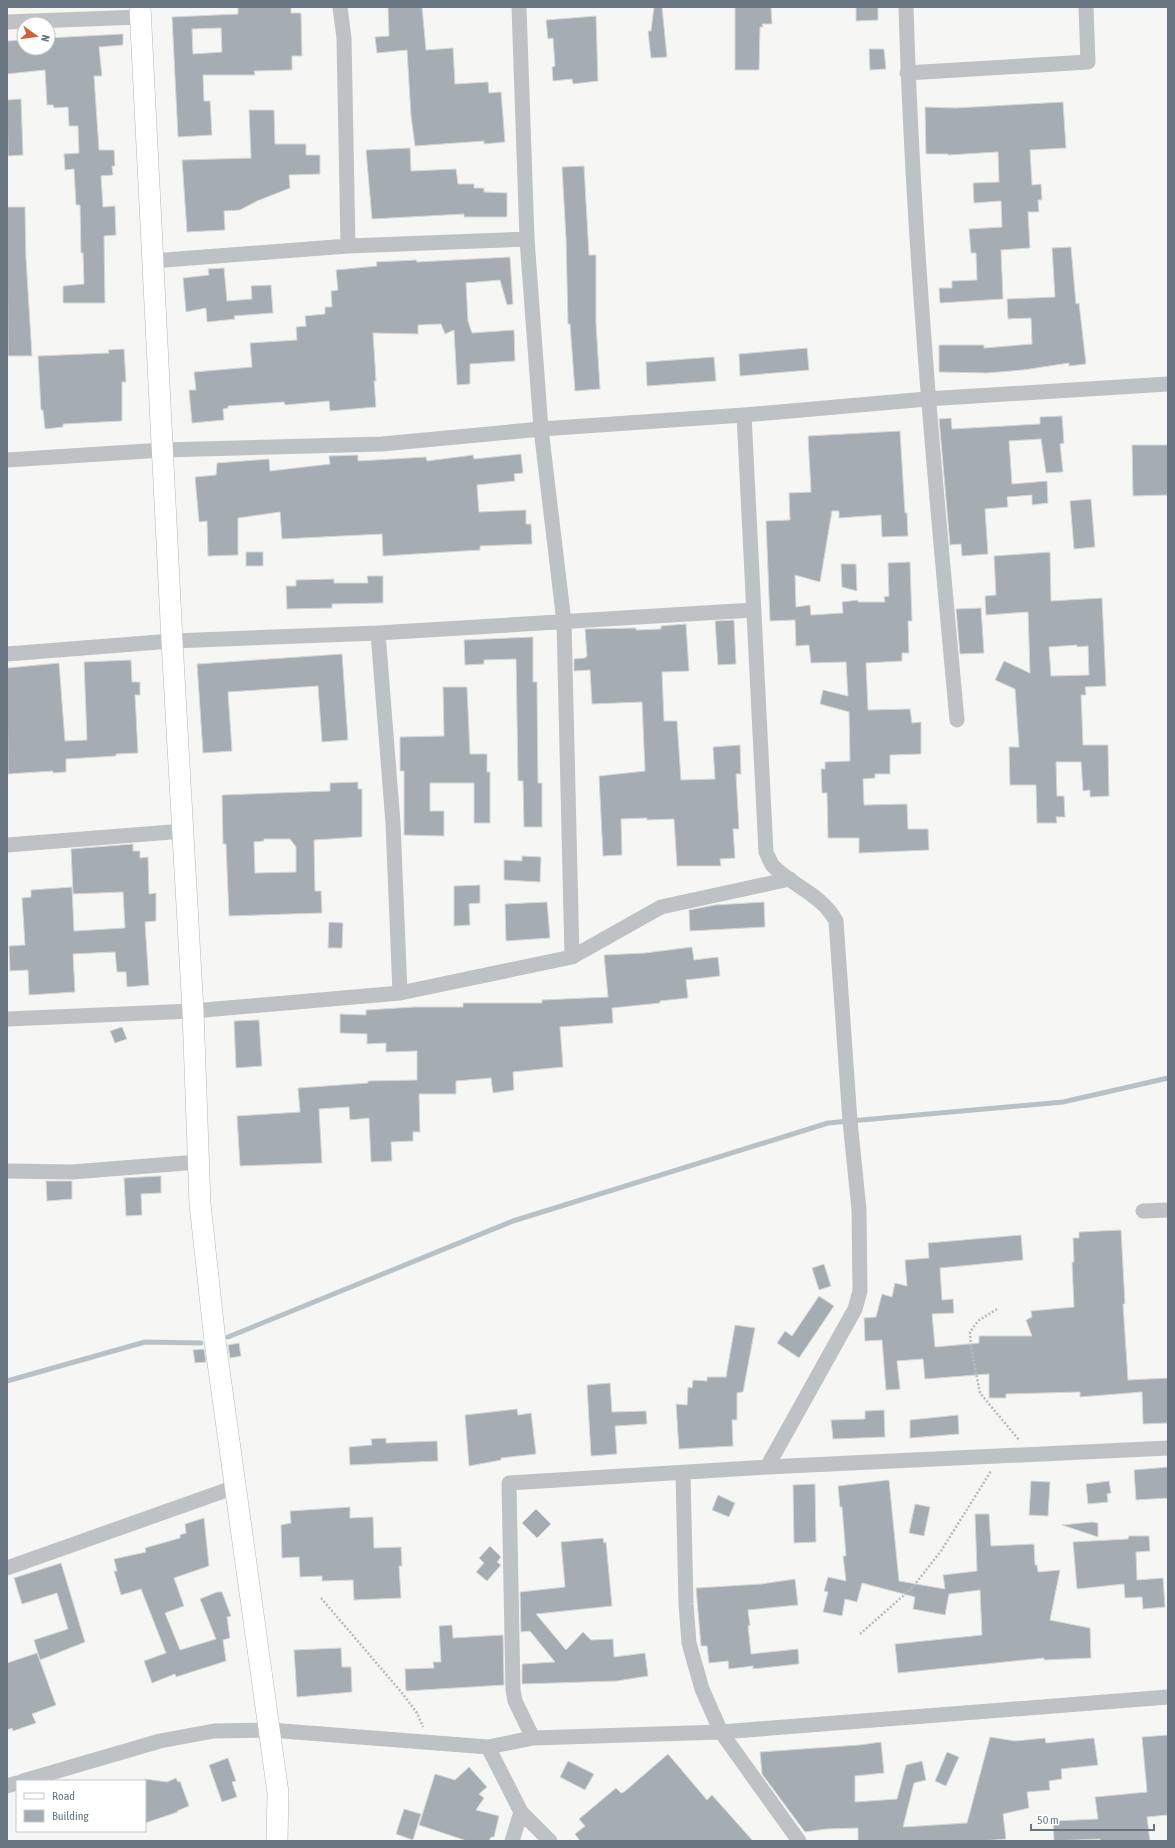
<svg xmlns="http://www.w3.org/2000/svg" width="1175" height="1848" font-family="'Asap Condensed',sans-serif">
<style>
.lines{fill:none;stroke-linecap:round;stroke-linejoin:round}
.stream{stroke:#b8c2c6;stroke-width:5}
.building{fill:#a6adb2;stroke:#d8d8d6;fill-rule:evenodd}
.secondary-casing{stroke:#b3b7bb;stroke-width:22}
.path{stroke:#b8bbbd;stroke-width:2.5;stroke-dasharray:2 2;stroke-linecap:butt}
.street{stroke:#bec2c5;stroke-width:15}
.secondary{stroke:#fff;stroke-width:21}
</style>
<rect width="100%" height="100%" fill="#f6f6f4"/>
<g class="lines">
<path class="stream" d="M 228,1337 L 513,1221 L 828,1123 L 1063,1102 L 1168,1078
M 7,1381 L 145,1342 L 201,1343"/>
</g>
<path class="building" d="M 238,7 L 291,7 L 291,13 L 301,13 L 302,56 L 292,56 L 292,70 L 254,71 L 255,75 L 203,75 L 204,101 L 210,101 L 212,135 L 178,137 L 172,17 L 238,14 ZM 221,28 L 222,52 L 193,54 L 192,29 Z
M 388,7 L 422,7 L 426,50 L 453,48 L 455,84 L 488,82 L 489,93 L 501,92 L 505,142 L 484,144 L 484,141 L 415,146 L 411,116 L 407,50 L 377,53 L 375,37 L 389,36 Z
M 654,7 L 662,7 L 667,57 L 651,58 L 648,31 L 651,31 Z
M 735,7 L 771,7 L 772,24 L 762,24 L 763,27 L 760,27 L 759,70 L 735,70 Z
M 856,7 L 878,7 L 878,20 L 856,21 Z
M 596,16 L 598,81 L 573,84 L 572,79 L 553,81 L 552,67 L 555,66 L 553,38 L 548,39 L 546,20 Z
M 123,34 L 123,45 L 99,47 L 102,76 L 94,76 L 99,150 L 114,150 L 115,166 L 112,166 L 113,175 L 101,176 L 103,207 L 115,206 L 116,235 L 104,236 L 105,303 L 63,303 L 63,286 L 84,284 L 83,253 L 81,253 L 80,205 L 76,205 L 74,169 L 65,170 L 64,154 L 79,153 L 78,126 L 69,126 L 68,107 L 54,108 L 53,105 L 47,105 L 45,70 L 7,74 L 7,41 L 24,40 L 24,48 L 48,48 L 48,38 Z
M 869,49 L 884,49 L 886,69 L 870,70 Z
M 21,99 L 23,155 L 8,156 L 7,100 Z
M 1063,102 L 1066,148 L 1030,150 L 1032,185 L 1041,184 L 1042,200 L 1038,200 L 1039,212 L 1028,212 L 1030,248 L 1001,250 L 1003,299 L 940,303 L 939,288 L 952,288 L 952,281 L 977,280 L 976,253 L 971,253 L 969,229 L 1002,227 L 1001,201 L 974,203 L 973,183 L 999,182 L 998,152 L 948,155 L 948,154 L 926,154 L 925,107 L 955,108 Z
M 249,110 L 274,110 L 275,144 L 306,144 L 306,155 L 320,155 L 320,174 L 289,175 L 290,188 L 257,201 L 240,210 L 224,211 L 225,230 L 187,232 L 182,160 L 251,158 Z
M 410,148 L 411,171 L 456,169 L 458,184 L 474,184 L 474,188 L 484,188 L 484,192 L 507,193 L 507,217 L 464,217 L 464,214 L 372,219 L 366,150 Z
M 584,166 L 589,255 L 596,255 L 596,323 L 600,389 L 575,391 L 570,324 L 568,324 L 566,238 L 562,167 Z
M 7,207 L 25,207 L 26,258 L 32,356 L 8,356 Z
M 1071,247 L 1076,304 L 1079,303 L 1086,364 L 1069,366 L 1069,363 L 1023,370 L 987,373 L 939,372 L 939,345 L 984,345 L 984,348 L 1032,344 L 1031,318 L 1008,319 L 1007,299 L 1055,297 L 1052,248 Z
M 510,257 L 513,304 L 507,305 L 500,280 L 466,283 L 468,321 L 472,333 L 514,330 L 515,361 L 470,364 L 470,384 L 457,385 L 454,330 L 445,334 L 441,324 L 418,325 L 418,334 L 373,333 L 376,381 L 374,381 L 376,407 L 330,411 L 329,401 L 285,405 L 284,402 L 228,406 L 228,408 L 223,409 L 224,420 L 192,423 L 189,390 L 196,390 L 194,372 L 252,367 L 250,343 L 297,340 L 296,327 L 306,326 L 305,316 L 325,314 L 325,307 L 332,307 L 331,291 L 338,290 L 336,270 L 377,266 L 376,262 L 416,260 L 417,262 Z
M 224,268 L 227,301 L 252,299 L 251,286 L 271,285 L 273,313 L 234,316 L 235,319 L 207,322 L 206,308 L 186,312 L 183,278 L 209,275 L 208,269 Z
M 807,348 L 809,370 L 740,376 L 739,354 Z
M 124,349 L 126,382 L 122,382 L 122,421 L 63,424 L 63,427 L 45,429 L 43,410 L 41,410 L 38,356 L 109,353 L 108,350 Z
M 714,357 L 716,381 L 647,386 L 646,362 Z
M 1062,416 L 1064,443 L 1060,444 L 1063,472 L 1046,473 L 1041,439 L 1009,441 L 1012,484 L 1047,481 L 1048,503 L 1032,505 L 1032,495 L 1007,497 L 1008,507 L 985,509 L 988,554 L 962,556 L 961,544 L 950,545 L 939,419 L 951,418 L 952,429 L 1040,424 L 1040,417 Z
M 900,431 L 905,513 L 907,513 L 908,536 L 882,537 L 881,515 L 839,518 L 839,511 L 832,511 L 820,582 L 795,575 L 796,607 L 810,605 L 811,615 L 843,613 L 842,602 L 858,600 L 858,602 L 885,602 L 884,597 L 889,596 L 888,563 L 910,562 L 912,621 L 908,621 L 909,653 L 902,653 L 902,661 L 866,663 L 868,710 L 910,709 L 912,723 L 921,722 L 921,754 L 890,755 L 890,774 L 875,774 L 875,778 L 863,779 L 864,805 L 907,804 L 908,829 L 928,829 L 929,850 L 859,853 L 859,838 L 828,838 L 827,793 L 822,793 L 821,769 L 825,769 L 825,762 L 850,761 L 849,712 L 820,704 L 823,690 L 848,696 L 846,662 L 811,663 L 809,645 L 796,646 L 795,620 L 770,621 L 766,521 L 790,520 L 789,493 L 811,492 L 808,436 Z
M 1132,445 L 1168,445 L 1168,495 L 1133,496 Z
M 521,454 L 523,473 L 514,474 L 515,481 L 477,485 L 479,512 L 526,510 L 526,524 L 531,524 L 532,544 L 480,546 L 480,550 L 383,556 L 382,534 L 282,539 L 280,512 L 238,518 L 238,555 L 208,556 L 207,521 L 199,522 L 195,477 L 216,475 L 217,463 L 269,459 L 270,471 L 330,464 L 329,456 L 358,455 L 358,461 L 426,457 L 427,461 L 473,455 L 474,459 Z
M 1091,499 L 1095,547 L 1074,549 L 1070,501 Z
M 246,552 L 263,552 L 263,566 L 246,566 Z
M 1050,552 L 1051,601 L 1102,598 L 1106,686 L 1085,687 L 1086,695 L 1081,695 L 1082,718 L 1083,745 L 1108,745 L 1109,796 L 1090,797 L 1090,790 L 1083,791 L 1081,762 L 1056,762 L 1057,796 L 1064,796 L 1065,817 L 1056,817 L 1057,823 L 1037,823 L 1036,785 L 1010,785 L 1009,747 L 1019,747 L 1015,689 L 995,680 L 1004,661 L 1030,673 L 1028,612 L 986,615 L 985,596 L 996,595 L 994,556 ZM 1077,645 L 1077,647 L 1088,646 L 1089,675 L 1051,676 L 1049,647 Z
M 841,564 L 856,564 L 857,591 L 842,587 Z
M 367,576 L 383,576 L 383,603 L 332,604 L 332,608 L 287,609 L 286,586 L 296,586 L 296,580 L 334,579 L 334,583 L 368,583 Z
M 981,608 L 984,653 L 960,654 L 956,609 Z
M 734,620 L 736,664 L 718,665 L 715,621 Z
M 686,624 L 689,671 L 662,672 L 664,721 L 677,721 L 681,780 L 715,779 L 713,747 L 740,745 L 741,774 L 736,774 L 739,829 L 733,829 L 735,858 L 720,859 L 721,866 L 677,866 L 674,819 L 647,820 L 647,818 L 621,819 L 622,855 L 603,856 L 599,776 L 645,771 L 642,702 L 592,704 L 590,670 L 574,671 L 574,659 L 585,658 L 587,656 L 585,629 L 636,628 L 636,630 L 661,629 L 661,626 Z
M 533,637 L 533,682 L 537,682 L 538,783 L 542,783 L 542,827 L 524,827 L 523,781 L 518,781 L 516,659 L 484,660 L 484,664 L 465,665 L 464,640 Z
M 342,654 L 348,740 L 322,742 L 318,686 L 228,692 L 232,751 L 203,753 L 197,664 Z
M 131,660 L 132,682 L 140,682 L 140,695 L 135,695 L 138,753 L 116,754 L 116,756 L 66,759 L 66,772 L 53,773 L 53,771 L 8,774 L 7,668 L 59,663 L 65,741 L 87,740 L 84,662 Z
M 443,687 L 467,687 L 470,754 L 487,754 L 487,772 L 490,772 L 490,823 L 474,823 L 474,783 L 430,783 L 430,811 L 444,811 L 444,836 L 404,835 L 404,771 L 400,771 L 400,737 L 444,736 Z
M 358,782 L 358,789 L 362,789 L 362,837 L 314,840 L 315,891 L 321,891 L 322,913 L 229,916 L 226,844 L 223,844 L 222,795 L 330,791 L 330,783 ZM 264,839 L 290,839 L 296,847 L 296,872 L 255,873 L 254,842 L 264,841 Z
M 133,844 L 133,851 L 140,851 L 140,858 L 148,857 L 149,894 L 156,893 L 156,921 L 145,922 L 149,985 L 127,987 L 126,972 L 117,972 L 115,952 L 73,954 L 75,992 L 29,995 L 28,970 L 10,971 L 9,946 L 25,945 L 22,898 L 31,897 L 31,890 L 72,887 L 74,931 L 125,928 L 123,892 L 73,894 L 71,849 Z
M 522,856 L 541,857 L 540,882 L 504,880 L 504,860 L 522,861 Z
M 480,885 L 480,903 L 469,904 L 470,925 L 454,926 L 454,886 Z
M 547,902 L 550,938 L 506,941 L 505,904 Z
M 764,902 L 765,927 L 690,931 L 689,910 L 715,905 Z
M 329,922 L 343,923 L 342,948 L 328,948 Z
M 692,947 L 694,960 L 718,957 L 720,976 L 686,980 L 688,998 L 660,1001 L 660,1003 L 612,1008 L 613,1023 L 560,1027 L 563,1067 L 513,1072 L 514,1090 L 493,1093 L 491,1078 L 456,1081 L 456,1094 L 419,1094 L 420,1132 L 413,1132 L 413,1141 L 391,1142 L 392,1161 L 371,1162 L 369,1118 L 350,1120 L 349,1107 L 319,1109 L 322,1163 L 240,1166 L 237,1116 L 300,1112 L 298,1088 L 368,1083 L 368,1081 L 417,1080 L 417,1051 L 386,1052 L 386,1043 L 367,1044 L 367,1034 L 340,1033 L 340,1014 L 366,1015 L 366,1010 L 414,1007 L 463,1007 L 463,1003 L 542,1003 L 542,1000 L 608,997 L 604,955 L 645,953 Z
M 259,1020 L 262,1066 L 236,1068 L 234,1021 Z
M 122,1027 L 127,1039 L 115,1043 L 110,1031 Z
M 161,1176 L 161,1193 L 141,1194 L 142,1215 L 126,1216 L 124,1178 Z
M 46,1181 L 72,1181 L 72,1199 L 47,1201 Z
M 1121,1230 L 1125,1304 L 1123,1304 L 1128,1380 L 1168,1378 L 1168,1423 L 1143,1424 L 1142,1392 L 1080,1397 L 1080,1392 L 1006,1394 L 1006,1398 L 989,1398 L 989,1374 L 925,1379 L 923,1359 L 897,1361 L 900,1389 L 886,1390 L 882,1340 L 865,1341 L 864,1318 L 876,1317 L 882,1294 L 892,1297 L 895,1283 L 907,1286 L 905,1260 L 929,1258 L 928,1243 L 1021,1235 L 1023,1260 L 940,1268 L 942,1300 L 953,1299 L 954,1313 L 932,1314 L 935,1347 L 979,1343 L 979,1336 L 1032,1336 L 1026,1320 L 1032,1317 L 1031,1311 L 1074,1307 L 1072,1262 L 1074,1262 L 1073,1238 L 1079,1238 L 1079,1232 Z
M 824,1264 L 831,1286 L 819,1290 L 812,1268 Z
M 819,1296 L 834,1306 L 799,1358 L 777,1343 L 785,1331 L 792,1336 Z
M 735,1325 L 755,1328 L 743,1392 L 737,1393 L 737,1420 L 732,1420 L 733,1446 L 679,1449 L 676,1404 L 687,1405 L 688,1387 L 692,1388 L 693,1380 L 707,1381 L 707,1377 L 726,1377 Z
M 239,1343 L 241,1356 L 230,1358 L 228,1345 Z
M 204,1349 L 206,1362 L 195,1363 L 193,1350 Z
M 610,1383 L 612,1412 L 646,1411 L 647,1424 L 615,1426 L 617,1454 L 591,1456 L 587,1385 Z
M 517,1409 L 518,1415 L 531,1413 L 536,1454 L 501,1458 L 501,1460 L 469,1466 L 465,1415 Z
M 884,1410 L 885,1437 L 833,1439 L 831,1420 L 865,1419 L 865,1411 Z
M 958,1415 L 959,1434 L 910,1438 L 910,1420 Z
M 386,1438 L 386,1443 L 437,1441 L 438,1461 L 350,1465 L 349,1447 L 372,1445 L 371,1439 Z
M 1168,1467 L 1168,1498 L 1136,1500 L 1134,1470 Z
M 889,1480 L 899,1581 L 945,1589 L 943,1575 L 977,1571 L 975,1514 L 989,1514 L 991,1546 L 1034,1544 L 1035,1565 L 1037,1565 L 1038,1572 L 1060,1570 L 1050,1620 L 1090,1628 L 1091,1658 L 1044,1660 L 1044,1658 L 898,1673 L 895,1644 L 982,1635 L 980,1590 L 949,1594 L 945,1615 L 913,1609 L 915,1597 L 862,1583 L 857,1602 L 845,1599 L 842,1616 L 823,1612 L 828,1592 L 824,1591 L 828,1577 L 846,1581 L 843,1556 L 846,1556 L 842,1507 L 840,1507 L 838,1486 Z
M 1031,1481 L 1050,1482 L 1048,1516 L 1029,1515 Z
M 1109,1481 L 1111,1493 L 1107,1494 L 1108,1502 L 1088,1504 L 1086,1484 Z
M 815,1484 L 816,1542 L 794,1543 L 793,1485 Z
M 718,1495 L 735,1503 L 729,1517 L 712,1510 Z
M 915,1504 L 930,1507 L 924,1536 L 909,1533 Z
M 350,1507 L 350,1518 L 373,1517 L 374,1548 L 401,1547 L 402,1566 L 399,1566 L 401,1598 L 354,1600 L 353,1580 L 322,1581 L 322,1576 L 300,1577 L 299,1557 L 282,1558 L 281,1525 L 291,1523 L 290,1511 Z
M 536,1509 L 551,1524 L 537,1538 L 522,1523 Z
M 204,1518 L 209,1566 L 174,1578 L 184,1606 L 165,1613 L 180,1650 L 216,1639 L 200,1599 L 217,1592 L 222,1592 L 231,1616 L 227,1617 L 230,1638 L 223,1640 L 226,1661 L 176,1677 L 175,1674 L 152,1683 L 144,1661 L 166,1653 L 141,1589 L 121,1595 L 114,1571 L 117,1571 L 114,1559 L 146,1552 L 145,1548 L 180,1538 L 180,1535 L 186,1533 L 185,1524 Z
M 1092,1522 L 1098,1523 L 1098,1537 L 1062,1525 Z
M 1129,1536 L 1149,1536 L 1150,1551 L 1136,1552 L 1137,1580 L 1163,1578 L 1165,1607 L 1143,1609 L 1142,1597 L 1125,1598 L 1124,1584 L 1077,1589 L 1073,1542 L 1128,1539 Z
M 603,1538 L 604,1543 L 606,1542 L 612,1606 L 536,1614 L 566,1650 L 583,1632 L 591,1640 L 613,1639 L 614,1657 L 645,1653 L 648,1676 L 617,1681 L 522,1684 L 522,1664 L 555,1662 L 530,1631 L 521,1632 L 520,1592 L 565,1587 L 561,1542 Z
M 490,1546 L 501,1557 L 497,1562 L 501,1565 L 487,1581 L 476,1572 L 484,1563 L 479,1558 Z
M 61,1563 L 85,1642 L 40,1660 L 34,1640 L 68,1629 L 57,1593 L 22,1604 L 14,1578 Z
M 795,1579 L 798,1605 L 748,1610 L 750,1625 L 748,1626 L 751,1654 L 798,1649 L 799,1664 L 753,1669 L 753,1666 L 729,1669 L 728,1661 L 709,1663 L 707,1646 L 701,1646 L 696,1588 L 761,1584 Z
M 452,1625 L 453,1638 L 503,1635 L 504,1685 L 406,1691 L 405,1669 L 434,1668 L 433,1662 L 441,1662 L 439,1626 Z
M 341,1648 L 342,1667 L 351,1667 L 352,1692 L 297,1697 L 294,1650 Z
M 37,1653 L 56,1705 L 32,1714 L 36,1723 L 13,1731 L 12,1728 L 7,1730 L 7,1663 Z
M 1168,1735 L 1168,1815 L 1147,1817 L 1150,1841 L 1100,1841 L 1100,1839 L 1054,1841 L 1053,1821 L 1098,1819 L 1095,1797 L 1147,1792 L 1142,1737 Z
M 990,1737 L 1015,1741 L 1045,1738 L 1046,1743 L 1094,1738 L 1098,1765 L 1061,1769 L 1062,1779 L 1049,1781 L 1050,1790 L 1027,1792 L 1029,1808 L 1003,1814 L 1006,1839 L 982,1841 L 858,1841 L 858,1828 L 826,1829 L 805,1832 L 762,1774 L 760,1752 L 859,1745 L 881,1742 L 884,1773 L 855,1776 L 855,1802 L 897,1799 L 906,1765 L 922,1761 L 926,1780 L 914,1783 L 903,1827 L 967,1823 Z
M 947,1752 L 959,1757 L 946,1786 L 935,1781 Z
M 668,1754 L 707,1800 L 712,1795 L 753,1841 L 580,1841 L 575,1834 L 585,1826 L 579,1819 L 616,1788 L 621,1793 L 624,1792 Z
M 228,1758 L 236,1781 L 232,1782 L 237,1797 L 222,1802 L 209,1765 Z
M 568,1761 L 594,1774 L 585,1790 L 560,1777 Z
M 469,1767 L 487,1787 L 479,1794 L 484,1798 L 476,1810 L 499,1816 L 494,1837 L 491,1837 L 489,1841 L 467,1841 L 419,1825 L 435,1774 L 455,1780 Z
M 176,1778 L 178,1782 L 180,1781 L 189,1806 L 177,1811 L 178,1812 L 145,1823 L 145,1779 L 167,1782 Z
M 404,1809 L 421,1814 L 413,1840 L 396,1834 Z"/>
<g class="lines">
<defs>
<path id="secondary" d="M 140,7 L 172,641 L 193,1011 L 200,1204 L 215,1341 L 278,1793 L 277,1841"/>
</defs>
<use href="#secondary" class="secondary-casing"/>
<path class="path" d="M 997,1309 L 978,1321 L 970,1332 L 971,1347 L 980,1393 L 1019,1440
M 321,1598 L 402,1693 L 417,1713 L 423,1727
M 860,1634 L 912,1588 L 941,1551 L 991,1471"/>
<path class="street" d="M 340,7 L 344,38 L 348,246
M 519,7 L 527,239 L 541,429 L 564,622 L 572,957
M 906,7 C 913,245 935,483 957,720
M 7,22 L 141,17
M 907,73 L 1088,62 L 1086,7
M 152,261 L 348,246 L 527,239
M 744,415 L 766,852 C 768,856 770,862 773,866 C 794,887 821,894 836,921 L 850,1121 L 859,1210 L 860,1291 L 855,1309 L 767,1467
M 7,460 L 163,450 L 382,444 L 541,429 L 744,415 L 927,399 L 1168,384
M 378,633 L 393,823 L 400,993
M 7,654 L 172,641 L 378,633 L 753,610
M 7,845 L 184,831
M 7,1019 L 193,1011 L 400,993 L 572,957 L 661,907 L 790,879
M 7,1171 L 72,1172 L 198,1162
M 1143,1211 L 1168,1210
M 683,1474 L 686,1604 L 689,1643 L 702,1689 L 721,1732 L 799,1841
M 7,1568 L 235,1487
M 533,1738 L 515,1701 L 513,1690 L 509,1483 L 767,1467 L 1168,1448
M 488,1747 L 521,1812 L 550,1841
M 23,1781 L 160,1741 L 214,1731 L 270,1730 L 488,1747 L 533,1738 L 721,1732 L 1168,1697
M 7,1786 L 17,1783
M 512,1841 L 521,1812"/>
<use href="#secondary" class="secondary"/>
</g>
<rect width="1175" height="1848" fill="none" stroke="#697681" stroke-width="16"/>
<rect x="16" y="1780" width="130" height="52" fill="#ffffff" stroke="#c3c8cd"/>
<rect x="24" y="1793" width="20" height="6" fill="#ffffff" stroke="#c3c8cd"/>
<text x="52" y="1800" font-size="12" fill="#697681">Road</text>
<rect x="24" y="1810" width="20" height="12" fill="#a6adb2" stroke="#c3c8cd"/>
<text x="52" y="1820" font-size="12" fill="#697681">Building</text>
<g transform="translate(36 36) rotate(104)"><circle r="19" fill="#ffffff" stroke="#c3c8cd"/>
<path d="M0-3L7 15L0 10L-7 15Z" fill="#d05f3b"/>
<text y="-6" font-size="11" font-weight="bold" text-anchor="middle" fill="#697681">N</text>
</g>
<path d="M1031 1824v6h123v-6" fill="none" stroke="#697681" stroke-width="2"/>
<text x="1037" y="1824" font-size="12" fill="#697681" stroke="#ffffff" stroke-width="3" paint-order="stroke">50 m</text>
</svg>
